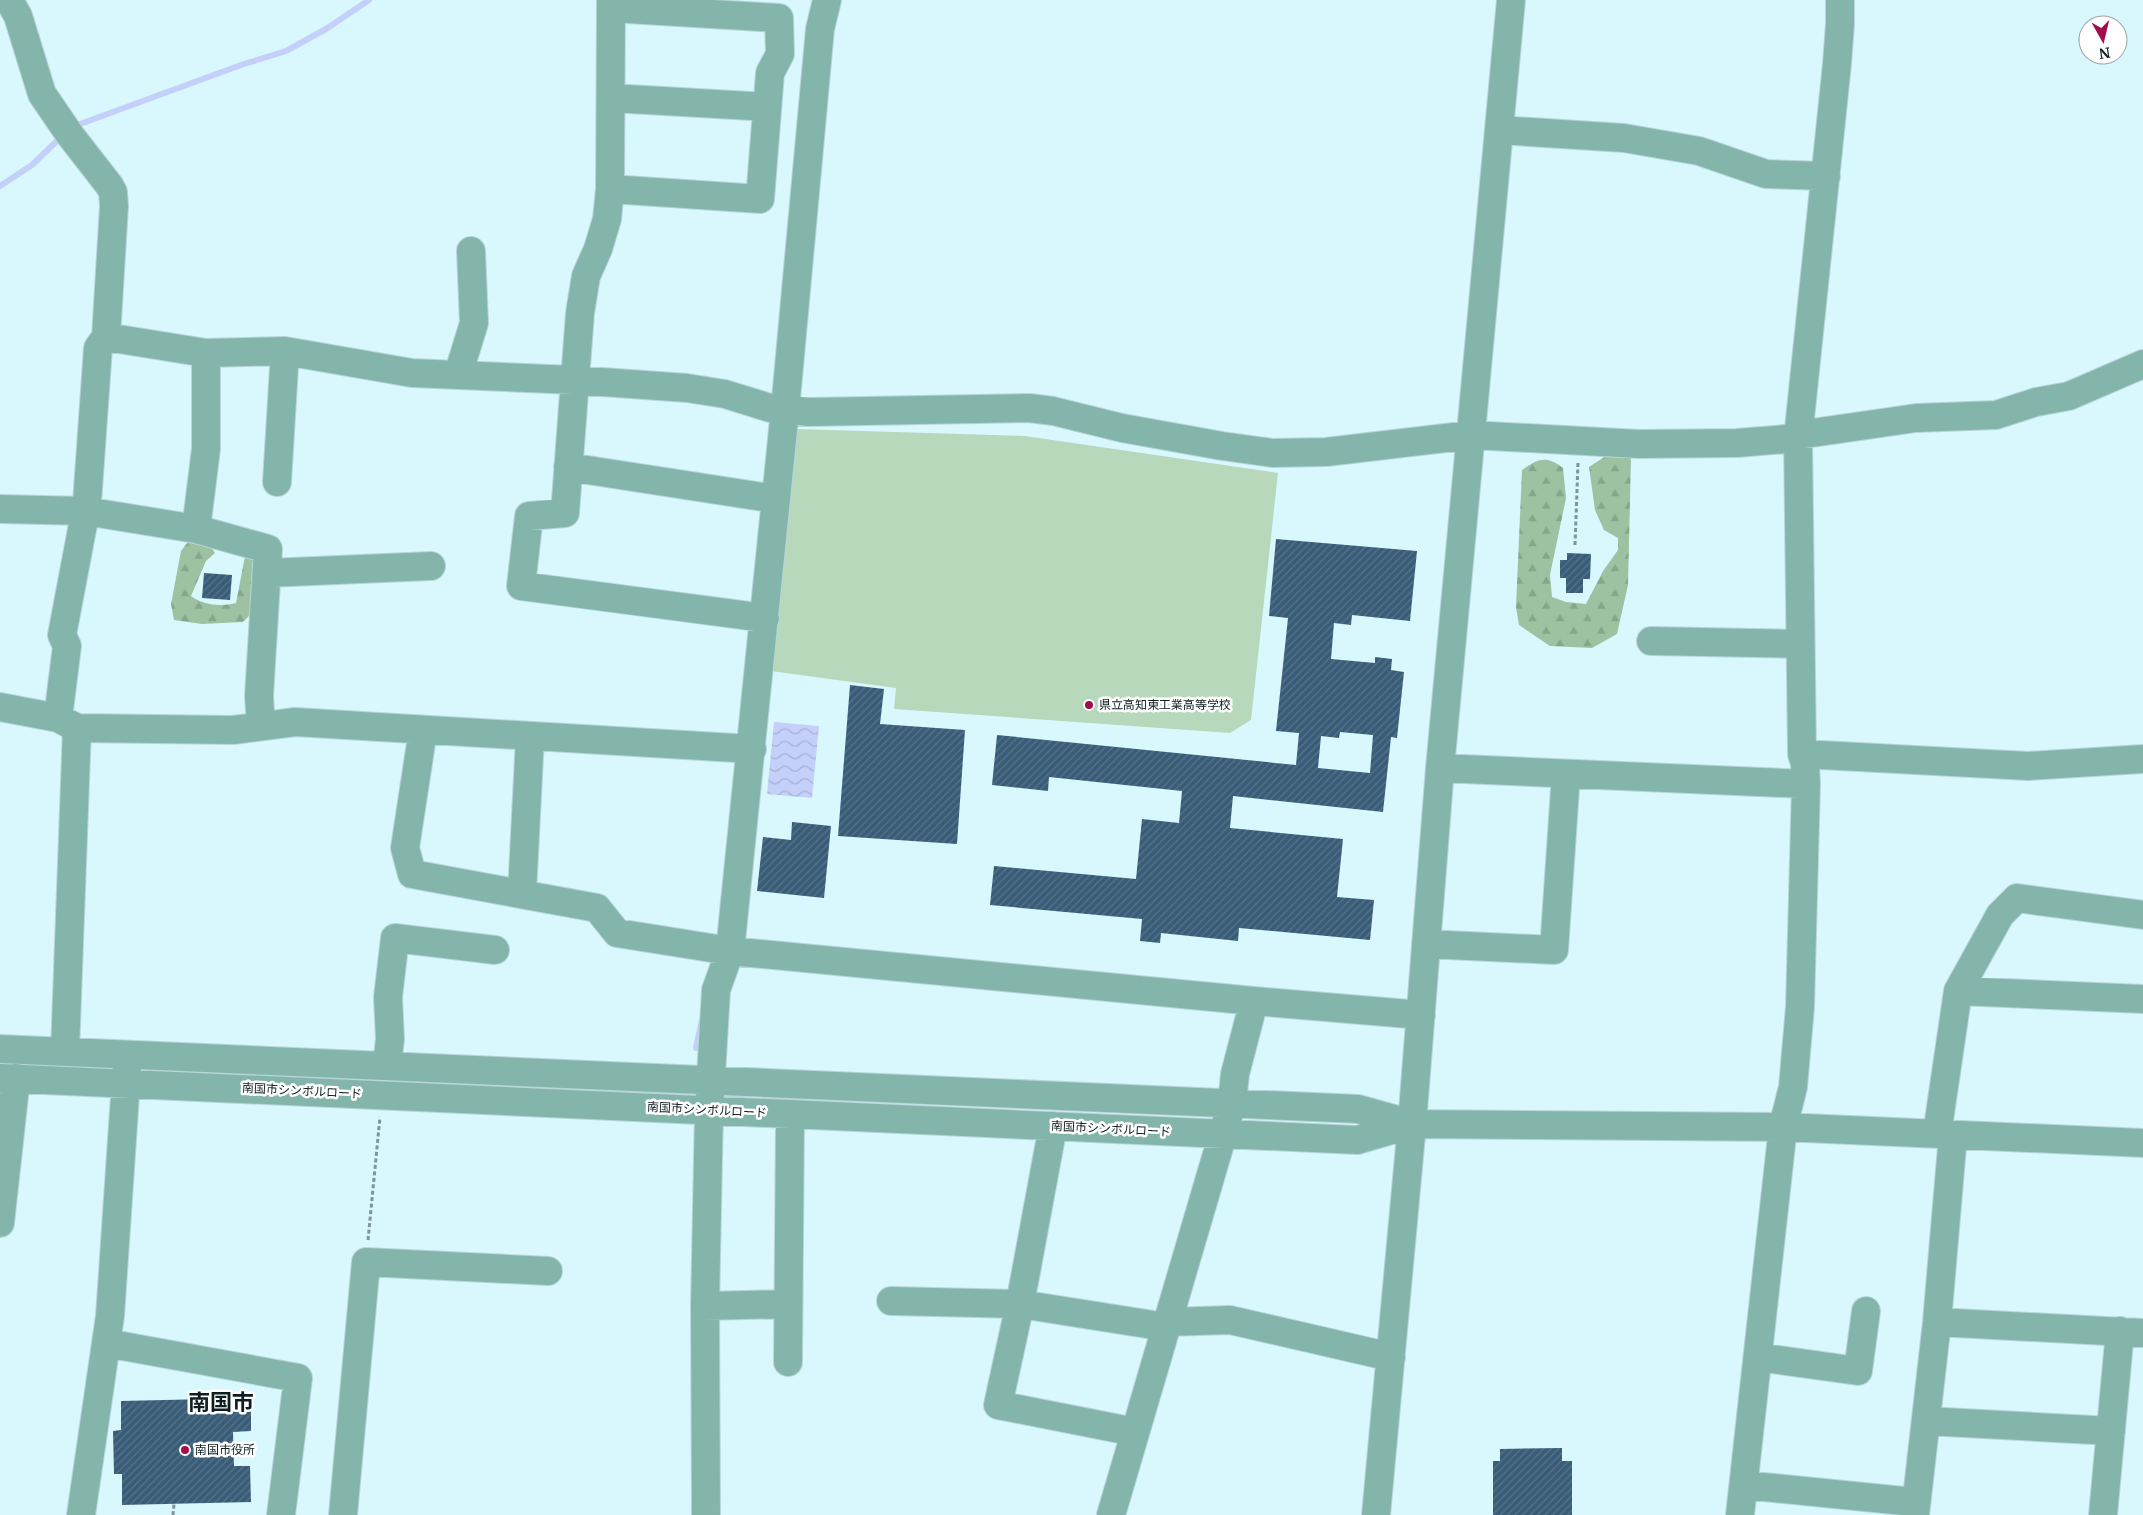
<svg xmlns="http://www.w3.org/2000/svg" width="2143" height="1515" font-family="Merriweather,'Noto Sans JP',serif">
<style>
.forest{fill:url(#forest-firs)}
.pitch{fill:#b8d8bc}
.water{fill:url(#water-waves)}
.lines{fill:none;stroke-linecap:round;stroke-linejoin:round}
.stream{stroke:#c4cffa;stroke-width:6}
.building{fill:url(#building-hatch);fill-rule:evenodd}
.minor-casing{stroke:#b8d5da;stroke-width:30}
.path{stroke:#7d959a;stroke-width:3;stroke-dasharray:4 2.5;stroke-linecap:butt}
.minor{stroke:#84b5aa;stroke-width:28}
.poi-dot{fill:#a40d4b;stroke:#fefefe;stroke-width:2}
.labels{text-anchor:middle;stroke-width:5;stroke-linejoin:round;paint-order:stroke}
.poi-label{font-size:12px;fill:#0e1d20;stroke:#fefefe;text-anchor:start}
.street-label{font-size:12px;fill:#0e1d20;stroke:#fefefe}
.town-label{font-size:22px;font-weight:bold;fill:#0e1d20;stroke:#fefefe}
</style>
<defs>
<pattern id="forest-firs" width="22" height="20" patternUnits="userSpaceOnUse" patternTransform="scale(1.25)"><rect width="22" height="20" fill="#9dc2a2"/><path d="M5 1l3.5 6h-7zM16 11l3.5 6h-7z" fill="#86a68b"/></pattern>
<pattern id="water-waves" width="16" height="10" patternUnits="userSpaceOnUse" patternTransform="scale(1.25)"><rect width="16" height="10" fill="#c4cffa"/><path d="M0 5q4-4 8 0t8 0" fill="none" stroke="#a7b1d6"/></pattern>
<pattern id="building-hatch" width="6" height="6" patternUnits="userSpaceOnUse" patternTransform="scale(1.25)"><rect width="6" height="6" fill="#395d78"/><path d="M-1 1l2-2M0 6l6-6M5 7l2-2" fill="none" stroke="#587489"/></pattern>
</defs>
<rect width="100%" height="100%" fill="#d8f8fe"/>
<path class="forest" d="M 1615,450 L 1631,457 L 1628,585 L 1617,634 L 1592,648 L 1550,646 L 1519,625 L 1516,607 L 1522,470 C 1538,459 1546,455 1563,468 L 1566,498 L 1550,575 L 1552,597 L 1566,602 L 1586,604 L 1603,571 L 1618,550 L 1618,538 L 1604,530 L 1595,510 L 1589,467 Z
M 191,538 L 207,541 L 215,553 L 206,561 L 191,596 C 203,605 221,607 236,603 L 246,551 L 259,555 L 251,614 L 243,622 L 202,624 L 174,620 L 171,604 L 181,551 Z"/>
<path class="pitch" d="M 797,429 L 1025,436 L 1278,473 L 1251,720 L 1230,733 L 894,709 L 896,688 L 771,671 Z"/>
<path class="water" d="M 774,722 L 819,726 L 812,798 L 767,794 Z"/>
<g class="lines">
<path class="stream" d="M 72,127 L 241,65 L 286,51 L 326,29 L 369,0
M 0,186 L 32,165 L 63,135
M 696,1048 L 702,1020"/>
</g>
<path class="building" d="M 1276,539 L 1417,551 L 1410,621 L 1352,615 L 1351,625 L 1334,623 L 1331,659 L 1375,663 L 1375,657 L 1392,659 L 1391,670 L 1404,672 L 1397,738 L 1391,737 L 1383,812 L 1233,796 L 1230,828 L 1343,839 L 1337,897 L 1374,900 L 1370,940 L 1239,928 L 1238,941 L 1161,933 L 1160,943 L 1140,941 L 1142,919 L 990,905 L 994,866 L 1136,879 L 1142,819 L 1179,823 L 1182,791 L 1049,777 L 1048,791 L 992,785 L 997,735 L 1296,765 L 1299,733 L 1276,731 L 1288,618 L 1269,616 ZM 1340,732 L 1373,735 L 1370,773 L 1318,768 L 1321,736 L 1339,738 Z
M 1567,553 L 1591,554 L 1590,579 L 1583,579 L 1583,593 L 1566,593 L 1566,578 L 1560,578 L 1560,560 L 1567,560 Z
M 204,573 L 232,575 L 230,600 L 202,598 Z
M 850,685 L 884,689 L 880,724 L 965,730 L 957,844 L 838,836 Z
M 792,822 L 831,826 L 824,898 L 757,891 L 763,837 L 791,840 Z
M 251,1398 L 251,1431 L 233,1432 L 234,1466 L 250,1466 L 251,1502 L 122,1505 L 122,1474 L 114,1474 L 113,1431 L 121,1430 L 121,1401 Z
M 1562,1448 L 1562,1461 L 1572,1461 L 1572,1515 L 1493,1515 L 1493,1461 L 1500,1461 L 1500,1449 Z"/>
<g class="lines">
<defs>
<path id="minor" d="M 9,0 L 18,16 L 42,94 L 70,135 L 109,185 L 113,192 L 114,206 L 106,337 L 206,353 L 285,351 L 412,373 L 574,380 L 687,388 L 725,394 L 770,408 L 809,412 L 1029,408 L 1053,411 L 1122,428 L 1222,446 L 1272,453 L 1326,452 L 1471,435 L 1639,444 L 1737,443 L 1798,438
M 611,0 L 610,189 L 607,219 L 598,249 L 586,276 L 580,313 L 565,513 L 529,516 L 521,586 L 765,618
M 611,98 L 767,107
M 1499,130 L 1624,138 L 1699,151 L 1766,174 L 1826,176
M 610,189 L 760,199 L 770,73 L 780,54 L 779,18 L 611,8
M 206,353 L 206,449 L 196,529 L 268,549 L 259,696 L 261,726
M 458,375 L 474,323 L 471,251
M 1798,435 L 1916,418 L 1996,415 L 2036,402 L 2069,396 L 2143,364
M 568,467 L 776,499
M 277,482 L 285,351
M 0,509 L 85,511 L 196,529
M 267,573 L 431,566
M 1651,641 L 1800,644
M 0,707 L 58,718 L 77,728 L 233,730 L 295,722 L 752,749
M 58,718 L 67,646 L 62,635 L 87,503 L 98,348 L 106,337
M 423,730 L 405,848 L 412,874 L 597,908 L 617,933 L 730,951 L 1254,1001 L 1421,1015
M 1802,754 L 2028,766 L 2143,759
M 1440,768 L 1806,784
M 522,894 L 530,737
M 1426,944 L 1554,950 L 1566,774
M 1958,991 L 2143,999
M 0,1049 L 1358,1109 L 1412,1124 L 1783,1127 L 2143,1143
M 65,1051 L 77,728
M 387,1066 L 390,1039 L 388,997 L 395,938 L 495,950
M 0,1078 L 1357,1140 L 1412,1124
M 1053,1126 L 1020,1304 L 998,1405 L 1135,1432
M 1937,1134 L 1958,991 L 2000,915 L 2017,898 L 2143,915
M 0,1223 L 16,1078
M 891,1301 L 1020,1304 L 1166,1327
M 705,1306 L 788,1304
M 1167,1322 L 1230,1320 L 1391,1357
M 1937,1322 L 2143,1333
M 106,1343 L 298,1378 L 281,1515
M 1758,1357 L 1858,1371 L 1866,1311
M 788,1362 L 790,1122 L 791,1114
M 1926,1421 L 2111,1431
M 1744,1485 L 1904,1501
M 81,1515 L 110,1316 L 127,1066
M 343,1515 L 366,1262 L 548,1271
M 706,1515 L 705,1306 L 709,1110 L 716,990 L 730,951 L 785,410 L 820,29 L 827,0
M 1111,1515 L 1232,1103 L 1235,1074 L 1254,1001
M 1376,1515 L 1412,1124 L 1440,768 L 1511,0
M 1740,1515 L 1783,1127 L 1793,1087 L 1800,1007 L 1806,784 L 1805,764 L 1802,754 L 1798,438 L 1837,64 L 1840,24 L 1840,0
M 1915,1515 L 1937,1322 L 1953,1135
M 2103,1515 L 2120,1331"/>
</defs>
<use href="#minor" class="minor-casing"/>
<path class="path" d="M 1575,545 L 1578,463
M 368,1240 L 380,1117
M 173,1515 L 174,1504"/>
<use href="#minor" class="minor"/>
</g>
<g class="poi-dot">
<circle cx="1089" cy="705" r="5"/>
<circle cx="185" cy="1450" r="5"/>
</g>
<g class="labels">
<g class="poi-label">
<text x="1099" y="709">県立高知東工業高等学校</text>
<text x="195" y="1454">南国市役所</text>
</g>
<g class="street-label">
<text transform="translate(302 1091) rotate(3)" y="4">南国市シンボルロード</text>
<text transform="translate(707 1110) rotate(3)" y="4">南国市シンボルロード</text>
<text transform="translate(1111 1129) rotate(3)" y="4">南国市シンボルロード</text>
</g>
<g class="town-label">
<text x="221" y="1410">南国市</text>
</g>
</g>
<g transform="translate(2103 40) rotate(172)"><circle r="24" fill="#fefefe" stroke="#9ea4a5"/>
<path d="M0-4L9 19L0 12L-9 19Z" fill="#a40d4b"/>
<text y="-8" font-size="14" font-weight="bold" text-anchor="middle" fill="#0e1d20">N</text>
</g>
</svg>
